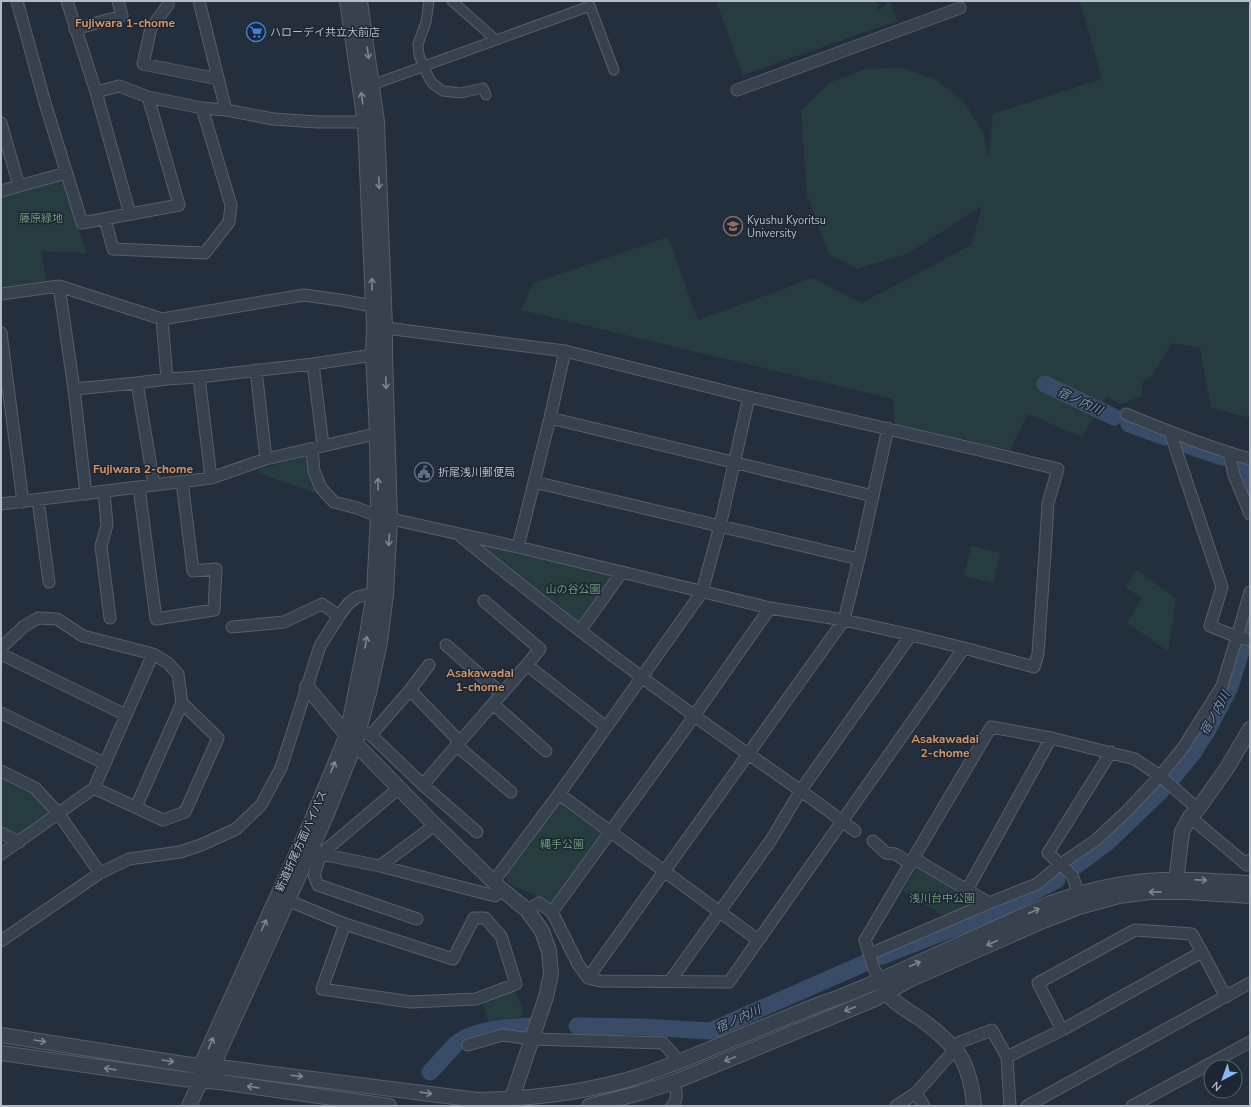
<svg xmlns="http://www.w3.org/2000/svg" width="1251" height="1107" font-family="'Nunito Sans','Noto Sans JP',sans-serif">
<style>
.green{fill:#263c3f}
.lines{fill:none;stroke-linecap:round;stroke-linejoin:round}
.river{stroke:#394c67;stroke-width:17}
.pedestrian-casing{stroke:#565f6c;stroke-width:11}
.minor-casing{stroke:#565f6c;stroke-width:13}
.tertiary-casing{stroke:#565f6c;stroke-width:16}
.pedestrian{stroke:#38414e;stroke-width:9}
.minor{stroke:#38414e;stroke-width:11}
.tertiary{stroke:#38414e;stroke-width:14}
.oneway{stroke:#7c8592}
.labels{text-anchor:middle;stroke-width:3;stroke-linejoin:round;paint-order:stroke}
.poi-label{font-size:11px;fill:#b4bcc9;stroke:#1d2633;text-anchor:start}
.park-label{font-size:11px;fill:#6b9a76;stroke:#1d2633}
.street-label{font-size:11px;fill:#b4bcc9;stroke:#1d2633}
.neighbourhood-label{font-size:12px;font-weight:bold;fill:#d59563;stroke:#1d2633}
.water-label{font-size:12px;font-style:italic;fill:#7c92b1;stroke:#1d2633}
</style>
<rect width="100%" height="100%" fill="#242f3e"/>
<path class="green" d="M 716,1 L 878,1 L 875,2 L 876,4 L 879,4 L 879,6 L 877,8 L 879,10 L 887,4 L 886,1 L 890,1 L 897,21 L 743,75 Z
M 1080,1 L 1250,1 L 1250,418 L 1211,408 L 1200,348 L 1172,343 L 1153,375 L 1142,383 L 1142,396 L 1121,404 L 1106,397 L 1082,437 L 1028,414 L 1010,450 L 895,426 L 893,399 L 521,310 L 533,283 L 668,237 L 698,320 L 813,278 L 862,303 L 971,245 L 982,206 L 907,254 L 856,269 L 829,254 L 807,194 L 801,110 L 831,82 L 865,69 L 901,68 L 935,79 L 964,102 L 983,132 L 989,158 L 993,114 L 1102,79 Z
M 64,176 L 86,253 L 41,251 L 46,281 L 1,287 L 1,196 Z
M 308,456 C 309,474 309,479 319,494 L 260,474 L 259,469 Z
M 482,544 L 613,575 L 579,624 L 481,548 Z
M 971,546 L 1000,553 L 993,583 L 964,576 Z
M 1136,570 L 1176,598 L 1168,651 L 1127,623 L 1142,598 L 1125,587 Z
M 1,778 L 34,794 L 51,812 L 20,835 L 1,826 Z
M 560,801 L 604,832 L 553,904 L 508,883 L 507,880 L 506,873 Z
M 920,868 L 977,903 L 943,916 L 903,891 L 916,870 Z
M 514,989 L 523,1010 L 520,1021 L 489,1023 L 482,1002 Z"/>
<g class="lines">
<path class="river" d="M 1045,384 L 1114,417
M 1129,424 L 1165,437
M 1181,443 L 1222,457
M 1240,464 L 1250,492
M 1247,631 L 1250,621
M 1175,775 L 1193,753 L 1207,731 L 1230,687 L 1243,645
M 1077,865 L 1107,843 L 1161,791
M 882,956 L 995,912 L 1057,880
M 577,1026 L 643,1027 L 710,1031 L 865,963
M 430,1072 C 439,1063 447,1053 456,1044 C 473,1029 506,1028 528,1026"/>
<defs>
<path id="pedestrian" d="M 429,1 L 426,22 L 418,44 L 419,55 L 427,74 L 432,83 L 443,91 L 461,93 L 483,88 L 486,95
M 452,1 L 496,40
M 372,85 L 590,6 L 614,70"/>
<path id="minor" d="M 17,1 L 45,103 L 82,223 L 179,205 L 148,97
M 67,1 L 96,92 L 130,214
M 168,1 L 168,5 L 151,28 L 143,64 L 218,79
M 199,1 L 226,110
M 75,29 L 122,16 L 118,1
M 737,90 L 960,8
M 96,92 L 119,86 L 148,97 L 202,108 L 231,205 L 229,222 L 205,253 L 113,249 L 105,219
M 202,108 L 226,110 L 273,119 L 318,122 L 372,122
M 1,123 L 19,186
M 1,191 L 66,173
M 59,286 L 74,389 L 86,494
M 1,294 L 59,286 L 162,319 L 304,295 L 340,300 L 373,306 L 379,306
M 162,319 L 167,379
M 1,333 L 23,502
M 313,364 L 323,446
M 256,370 L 266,459
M 199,377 L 211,478
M 137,383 L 154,485
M 74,389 L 137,383 L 167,379 L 199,377 L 313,364 L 373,355 L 381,355
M 1126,414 C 1167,431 1208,447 1250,459
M 550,418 L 873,496
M 1170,432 L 1222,587 L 1210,626 L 1237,637 L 1250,640
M 312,449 L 314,471 L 321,488 L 334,502 L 357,508 L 378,516 L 518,547 L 770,608 L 844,620 L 911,635 L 964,648 L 1034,667 L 1038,654 L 1045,553 L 1048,503 L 1058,469 L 975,449 L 749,397 L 565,351 L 378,327
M 1229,453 L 1234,475 L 1250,514
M 534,482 L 859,559
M 139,487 L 156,619 L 214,610 L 216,569 L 193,571 L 182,481
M 104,492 L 107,525 L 101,546 L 110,618
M 38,500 L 49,582
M 1,504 L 211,478 L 266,459 L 384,432
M 459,535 C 535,597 613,657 692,714 C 746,754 803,790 855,831
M 518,547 L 550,418 L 565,351
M 232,627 L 284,622 L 322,604 L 339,616
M 580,631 L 622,572
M 446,645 L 502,694
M 1,648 L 23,627 L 38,618 L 57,619 L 83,636 L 153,654 L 168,663 L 178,674 L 182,703 L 218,738 L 185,812 L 163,820 L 94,788
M 1,654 L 126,715
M 527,665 L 606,727
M 410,690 L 459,741
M 493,704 L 546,751
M 1,713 L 104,763
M 358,730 L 371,735 L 423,785 C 461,739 502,695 540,649 L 484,601
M 371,735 L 410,690 L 429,665
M 456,745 L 511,792
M 1,771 L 35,788 L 58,813 L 100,873
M 423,785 L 477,832
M 399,788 L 321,854 L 380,866 L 495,896 L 501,889
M 559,794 L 758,940
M 136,807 L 182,703
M 1190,817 L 1247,865 L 1250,860
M 1,833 L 19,842
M 873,841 L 886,853 L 895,854 L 911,864
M 1,854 L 94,788 L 153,654
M 321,854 L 314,875 L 318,885 L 417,919
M 913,858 L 989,903
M 380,866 L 435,825
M 494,881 L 559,794 L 702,592 L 720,526 L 749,397
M 967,890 L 1051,738
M 1079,894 L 1072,875 L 1048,853 L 1111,752
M 287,900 L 345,924 L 453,959 L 474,918 L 485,918 L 501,936 L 516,984 L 476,999 L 411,1002 L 322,989 L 345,924
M 527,910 L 539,903 L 552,912 L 578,964 L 588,978 L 600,981 L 729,982 L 964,648
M 552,912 L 685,729 L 770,608
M 1,941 L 100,873 L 129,859 L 180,852 L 201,845 L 236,829 L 261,805 L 281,768 L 320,646 L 339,616 L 348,604 L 357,597 L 374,593 L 381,594
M 870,954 L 989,903 L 1037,884 L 1061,864 L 1096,840 L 1127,811 L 1160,776 L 1183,748 L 1222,686 L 1237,637 L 1250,592
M 588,978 L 844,620 L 859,559 L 888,428
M 880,980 L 874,969 L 865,940 L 991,727 L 1051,738 L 1135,759 L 1160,776 L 1198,809
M 670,981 L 771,840 L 801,790 L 911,635
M 1062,1030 L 1038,983 L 1135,930 L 1192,934 L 1202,952
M 468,1045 L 502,1035 L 532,1039 L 663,1043 L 680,1062
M 1007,1057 L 1062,1030 L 1202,952 L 1226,997
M 916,1093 L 924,1106
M 672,1106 C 679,1099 676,1091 674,1082
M 896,1106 L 916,1093 L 949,1056 L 960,1042 L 992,1030 L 1007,1057 L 1010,1106
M 1027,1106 L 1250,983
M 1132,1106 L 1250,1042"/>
<path id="tertiary" d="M 307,687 L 347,735 L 435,825 L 501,889 L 527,910 L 542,931 L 549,951 L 551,974 L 546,997 L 515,1089 L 508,1106
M 1175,890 L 1182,832 L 1190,817 L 1198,809 L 1227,768 L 1250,729
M 882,986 C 889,1000 904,1008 916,1016 C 929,1024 957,1048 963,1061 C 969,1074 973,1092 974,1106
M 1,1035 L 191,1065 L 227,1068 L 477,1100 C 528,1099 581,1093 630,1079 C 663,1069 693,1056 724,1043 C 756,1030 788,1017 820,1004 L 840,997 L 869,985 L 1051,903 C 1082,892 1114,884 1146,881 C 1181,878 1216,881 1250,883
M 1,1053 L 183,1079 L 220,1082 L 389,1106
M 201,1074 L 201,1065 L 311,822 L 347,735 L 366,640 L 374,593 L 378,516 L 377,433 L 373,355 L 374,326 L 365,123 L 347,1
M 189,1106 L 201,1080 L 214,1066 L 220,1050 L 326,816 L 355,744 L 369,693 L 380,642 L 386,594 L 390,519 L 385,355 L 385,328 L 377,122 L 360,1
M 589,1106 L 640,1093 L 674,1082 L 875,999 L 909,980 L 1043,921 L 1079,907 L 1119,896 L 1149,892 L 1186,892 L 1250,896"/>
</defs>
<use href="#pedestrian" class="pedestrian-casing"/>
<use href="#minor" class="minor-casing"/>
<use href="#tertiary" class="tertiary-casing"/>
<use href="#pedestrian" class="pedestrian"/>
<use href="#minor" class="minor"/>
<use href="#tertiary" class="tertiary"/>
</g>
<defs><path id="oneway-shaft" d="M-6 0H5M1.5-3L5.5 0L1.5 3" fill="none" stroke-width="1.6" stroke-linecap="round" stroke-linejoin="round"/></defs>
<g class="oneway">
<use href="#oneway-shaft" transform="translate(368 53) rotate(82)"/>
<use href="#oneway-shaft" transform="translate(362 98) rotate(-98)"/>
<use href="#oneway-shaft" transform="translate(379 183) rotate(88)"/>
<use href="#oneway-shaft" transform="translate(372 284) rotate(-92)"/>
<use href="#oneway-shaft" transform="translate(386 383) rotate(88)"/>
<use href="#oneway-shaft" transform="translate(378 484) rotate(-91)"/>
<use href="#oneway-shaft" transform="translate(389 540) rotate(94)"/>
<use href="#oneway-shaft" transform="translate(366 642) rotate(-80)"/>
<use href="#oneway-shaft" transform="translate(333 767) rotate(-67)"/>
<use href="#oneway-shaft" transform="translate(1201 880) rotate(2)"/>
<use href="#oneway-shaft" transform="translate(1155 892) rotate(179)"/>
<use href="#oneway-shaft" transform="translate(1034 911) rotate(-24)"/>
<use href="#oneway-shaft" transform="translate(264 925) rotate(-66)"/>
<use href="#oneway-shaft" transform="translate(992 943) rotate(156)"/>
<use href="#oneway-shaft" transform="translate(915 964) rotate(-24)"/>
<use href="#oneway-shaft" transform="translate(850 1009) rotate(158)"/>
<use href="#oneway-shaft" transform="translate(40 1041) rotate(9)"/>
<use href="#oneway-shaft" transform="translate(211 1043) rotate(-66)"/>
<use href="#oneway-shaft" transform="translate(730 1059) rotate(158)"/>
<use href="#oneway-shaft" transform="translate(168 1061) rotate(9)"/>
<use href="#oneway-shaft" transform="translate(110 1069) rotate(-172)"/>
<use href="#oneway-shaft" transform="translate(297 1076) rotate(7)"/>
<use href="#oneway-shaft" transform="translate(253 1087) rotate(-172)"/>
<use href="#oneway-shaft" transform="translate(426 1093) rotate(8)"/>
</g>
<defs>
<symbol id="supermarket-ring" viewBox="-11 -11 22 22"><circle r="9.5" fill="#1d2633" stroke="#3f7fe0" stroke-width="1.5"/><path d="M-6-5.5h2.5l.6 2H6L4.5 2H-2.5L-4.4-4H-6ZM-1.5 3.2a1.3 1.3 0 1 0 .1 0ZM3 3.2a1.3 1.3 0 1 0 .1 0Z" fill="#3f7fe0"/></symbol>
<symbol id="university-ring" viewBox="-11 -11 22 22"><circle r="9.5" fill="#1d2633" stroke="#8d6e63" stroke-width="1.5"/><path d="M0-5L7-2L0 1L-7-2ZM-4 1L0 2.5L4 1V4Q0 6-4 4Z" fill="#8d6e63"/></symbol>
<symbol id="civic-ring" viewBox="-11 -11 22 22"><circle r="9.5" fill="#1d2633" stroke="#5c6f8a" stroke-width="1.5"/><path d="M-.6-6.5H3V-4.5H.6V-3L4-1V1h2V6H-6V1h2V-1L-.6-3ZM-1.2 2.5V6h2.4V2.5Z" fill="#5c6f8a"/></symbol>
</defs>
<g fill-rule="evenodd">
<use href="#supermarket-ring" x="245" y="21" width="22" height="22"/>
<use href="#university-ring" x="722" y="215" width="22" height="22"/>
<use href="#civic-ring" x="413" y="461" width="22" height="22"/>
</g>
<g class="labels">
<g class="poi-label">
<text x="270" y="36">ハローデイ共立大前店</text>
<text x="747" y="224">Kyushu Kyoritsu<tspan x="747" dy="13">University</tspan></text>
<text x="438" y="476">折尾浅川郵便局</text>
</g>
<g class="park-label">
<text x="41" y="222">藤原緑地</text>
<text x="573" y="593">山の谷公園</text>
<text x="562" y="848">縄手公園</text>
<text x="942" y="902">浅川台中公園</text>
</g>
<g class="street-label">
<text transform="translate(301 841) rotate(-66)" y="4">新道折尾方面バイパス</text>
</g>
<g class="neighbourhood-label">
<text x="125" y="27">Fujiwara 1-chome</text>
<text x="143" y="473">Fujiwara 2-chome</text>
<text x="480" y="677">Asakawadai<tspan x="480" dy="14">1-chome</tspan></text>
<text x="945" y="743">Asakawadai<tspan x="945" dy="14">2-chome</tspan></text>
</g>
<g class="water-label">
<text transform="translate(1080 401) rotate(25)" y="4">宿ノ内川</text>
<text transform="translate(1215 713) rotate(-61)" y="4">宿ノ内川</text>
<text transform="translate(738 1019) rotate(-24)" y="4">宿ノ内川</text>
</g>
</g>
<rect width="1251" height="1107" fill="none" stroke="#b4bcc9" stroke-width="4"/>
<g transform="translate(1223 1079) rotate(221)"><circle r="19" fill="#1d2633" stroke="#59626f"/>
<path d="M0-3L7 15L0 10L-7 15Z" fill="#8ab4f8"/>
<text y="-6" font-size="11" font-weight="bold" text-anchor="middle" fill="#b4bcc9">N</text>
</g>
</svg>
